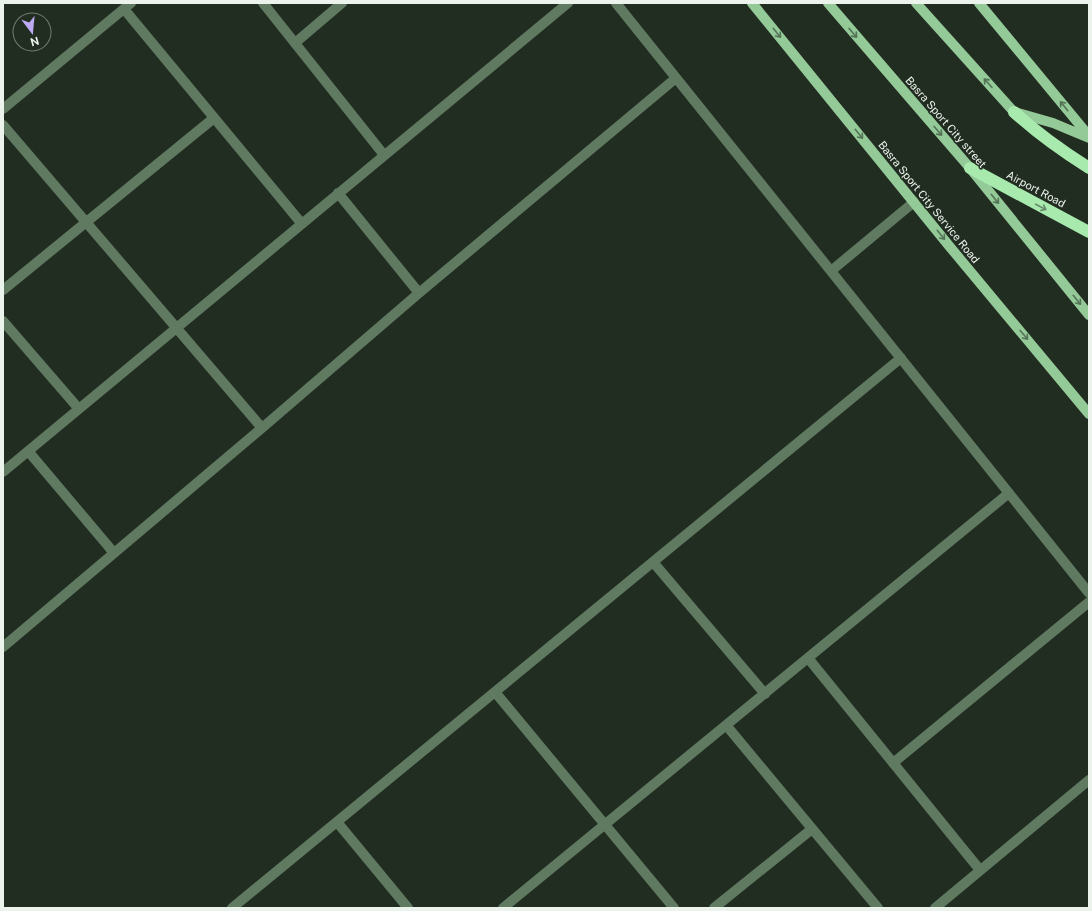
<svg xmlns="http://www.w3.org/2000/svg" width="1092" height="911" font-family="'Public Sans',sans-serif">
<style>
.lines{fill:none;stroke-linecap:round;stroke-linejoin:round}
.minor{stroke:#607961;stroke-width:10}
.major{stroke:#94c998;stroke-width:10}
.highway{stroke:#a8e9ae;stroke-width:12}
.oneway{stroke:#557357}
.oneway2{stroke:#658b68}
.labels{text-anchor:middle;stroke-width:3;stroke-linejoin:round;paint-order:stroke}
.street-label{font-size:11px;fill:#ecf3ec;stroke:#222d22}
</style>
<rect width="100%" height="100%" fill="#222d22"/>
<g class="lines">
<path class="minor" d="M 263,3 L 384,155
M 616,3 L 1089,593
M 124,9 L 302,224
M 295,43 L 342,3
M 3,109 L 131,3
M 3,125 L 262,428
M 338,193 L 419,293
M 831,271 L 914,202
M 3,290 L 214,118
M 3,321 L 79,409
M 28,451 L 114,553
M 3,472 L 568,3
M 653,562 L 765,694
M 3,647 L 262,428 L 419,293 L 676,78
M 808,658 L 980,870
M 495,692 L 674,908
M 726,725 L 878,908
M 893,763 L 1089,602
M 337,822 L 408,908
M 232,908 L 901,358
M 503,908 L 1009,493
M 714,908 L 812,829
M 935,908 L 1089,780"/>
<path class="major" d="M 752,3 L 950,247 L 1089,414
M 828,3 L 970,168 L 1089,315
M 916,3 L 1014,112 L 1053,123 L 1089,138
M 979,3 L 1089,136"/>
<path class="highway" d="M 1014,112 C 1038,134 1062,151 1089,168
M 970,168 L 1089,232"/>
</g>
<defs><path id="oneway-shaft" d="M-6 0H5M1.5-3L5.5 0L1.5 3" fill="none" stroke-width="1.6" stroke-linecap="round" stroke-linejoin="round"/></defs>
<g class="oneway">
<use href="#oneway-shaft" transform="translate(777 33) rotate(51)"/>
<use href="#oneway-shaft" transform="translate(853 33) rotate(49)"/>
<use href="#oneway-shaft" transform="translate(988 83) rotate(-132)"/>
<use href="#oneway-shaft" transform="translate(1064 106) rotate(-129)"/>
<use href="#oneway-shaft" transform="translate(938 131) rotate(49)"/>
<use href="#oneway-shaft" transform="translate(859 134) rotate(51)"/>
<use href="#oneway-shaft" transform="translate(995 199) rotate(51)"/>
<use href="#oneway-shaft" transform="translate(941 235) rotate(51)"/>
<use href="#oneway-shaft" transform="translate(1077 300) rotate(51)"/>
<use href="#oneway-shaft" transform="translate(1024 335) rotate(50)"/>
</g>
<use class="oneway2" href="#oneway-shaft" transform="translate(1041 207) rotate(28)"/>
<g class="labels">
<g class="street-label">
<text transform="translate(946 122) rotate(49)" y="4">Basra Sport City street</text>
<text transform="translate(1036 189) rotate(28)" y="4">Airport Road</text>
<text transform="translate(929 202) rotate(51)" y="4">Basra Sport City Service Road</text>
</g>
</g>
<rect width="1092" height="911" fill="none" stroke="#ecf3ec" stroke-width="8"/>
<g transform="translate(32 32) rotate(164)"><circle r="19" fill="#222d22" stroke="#737c73"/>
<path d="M0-3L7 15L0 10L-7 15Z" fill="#bea9f5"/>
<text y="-6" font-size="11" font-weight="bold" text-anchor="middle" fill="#ecf3ec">N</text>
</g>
</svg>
